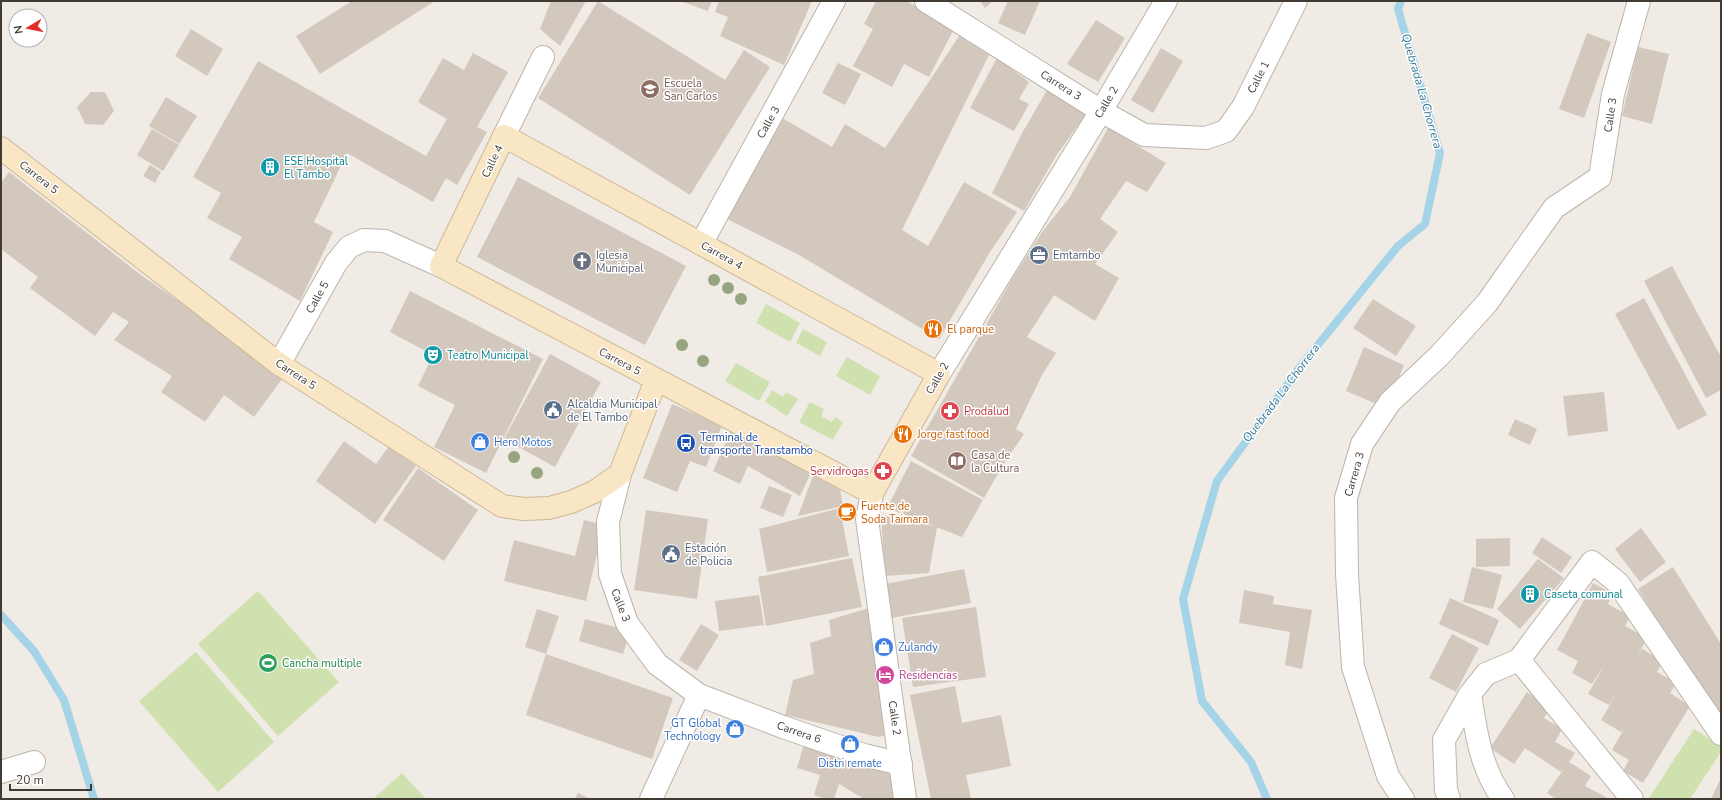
<svg xmlns="http://www.w3.org/2000/svg" width="1722" height="800" font-family="'Nunito Sans',sans-serif">
<style>
.green{fill:#d0e1b0}
.lines{fill:none;stroke-linecap:round;stroke-linejoin:round}
.stream{stroke:#a5d4e8;stroke-width:8}
.building{fill:#d3c8bd}
.minor-casing{stroke:#bdb4aa;stroke-width:24}
.tertiary-casing{stroke:#bdb4aa;stroke-width:24}
.secondary-casing{stroke:#ccb897;stroke-width:24}
.minor{stroke:#fff;stroke-width:22}
.tertiary{stroke:#fff;stroke-width:22}
.secondary{stroke:#f9e6c5;stroke-width:22}
.tree{fill:#96a580}
.labels{text-anchor:middle;stroke-width:3;stroke-linejoin:round;paint-order:stroke}
.street-label{font-size:11px;fill:#413b34;stroke:#fff}
.education-label{font-size:11px;fill:#785e54;stroke:#fff;text-anchor:start}
.culture-label{font-size:11px;fill:#0d838f;stroke:#fff;text-anchor:start}
.worship-label{font-size:11px;fill:#5b616d;stroke:#fff;text-anchor:start}
.service-label{font-size:11px;fill:#4e5e75;stroke:#fff;text-anchor:start}
.food-label{font-size:11px;fill:#c56008;stroke:#fff;text-anchor:start}
.health-label{font-size:11px;fill:#be3a42;stroke:#fff;text-anchor:start}
.transit-label{font-size:11px;fill:#164399;stroke:#fff;text-anchor:start}
.shop-label{font-size:11px;fill:#366cbe;stroke:#fff;text-anchor:start}
.leisure-label{font-size:11px;fill:#27864d;stroke:#fff;text-anchor:start}
.hotel-label{font-size:11px;fill:#b23c85;stroke:#fff;text-anchor:start}
.water-label{font-size:12px;font-style:italic;fill:#377b9a;stroke:#fff}
</style>
<rect width="100%" height="100%" fill="#f0ebe4"/>
<path class="green" d="M 766,304 L 800,323 L 790,342 L 756,323 Z
M 803,329 L 827,342 L 820,356 L 796,343 Z
M 847,357 L 880,376 L 870,395 L 836,376 Z
M 736,363 L 770,382 L 759,401 L 725,381 Z
M 772,390 L 783,397 L 786,392 L 798,399 L 787,416 L 765,402 Z
M 810,402 L 824,409 L 821,416 L 832,422 L 835,417 L 843,422 L 833,440 L 799,422 Z
M 258,591 L 339,682 L 278,736 L 198,644 Z
M 196,652 L 274,742 L 218,792 L 139,701 Z
M 1694,729 L 1721,746 L 1721,752 L 1690,799 L 1651,799 L 1649,798 Z
M 402,773 L 426,799 L 373,799 Z"/>
<g class="lines">
<path class="stream" d="M 1,615 L 34,651 L 64,700 L 94,799
M 1267,799 L 1251,762 L 1202,701 L 1183,599 L 1217,481 L 1300,367 L 1398,246 L 1425,224 L 1440,153 L 1398,9 L 1401,1"/>
</g>
<path class="building" d="M 352,1 L 435,1 L 320,74 L 296,36 Z
M 551,1 L 586,1 L 560,46 L 540,29 Z
M 598,1 L 725,80 L 744,50 L 770,67 L 690,195 L 538,98 Z
M 680,1 L 712,1 L 708,11 Z
M 719,1 L 812,1 L 784,65 L 720,36 L 728,17 L 715,12 Z
M 876,1 L 906,1 L 955,27 L 929,77 L 904,64 L 892,87 L 853,66 L 873,29 L 864,24 Z
M 980,1 L 993,1 L 985,8 Z
M 1008,1 L 1040,1 L 1025,35 L 998,23 Z
M 1096,20 L 1125,38 L 1098,82 L 1067,64 Z
M 191,29 L 223,49 L 207,76 L 175,56 Z
M 1587,33 L 1611,42 L 1584,118 L 1559,109 Z
M 959,36 L 989,55 L 902,230 L 928,246 L 964,182 L 1017,212 L 990,252 L 939,339 L 799,255 L 727,219 L 782,118 L 832,147 L 845,124 L 885,148 Z
M 1638,47 L 1669,54 L 1652,124 L 1622,116 Z
M 1161,48 L 1183,61 L 1153,113 L 1131,100 Z
M 473,53 L 508,72 L 477,127 L 487,132 L 457,185 L 446,178 L 433,202 L 347,153 L 314,222 L 333,232 L 300,301 L 229,259 L 242,237 L 207,218 L 221,193 L 193,177 L 258,61 L 426,156 L 447,119 L 418,102 L 443,58 L 464,70 Z
M 997,58 L 1029,82 L 1019,99 L 1029,104 L 1014,131 L 970,108 Z
M 838,63 L 861,74 L 845,105 L 822,93 Z
M 1047,90 L 1086,114 L 1056,156 L 1024,211 L 992,193 L 1021,135 Z
M 91,92 L 105,92 L 114,111 L 103,125 L 85,124 L 77,107 Z
M 166,97 L 197,116 L 179,144 L 149,126 Z
M 1108,128 L 1166,163 L 1147,192 L 1126,181 L 1100,219 L 1118,232 L 1095,264 L 1119,278 L 1095,321 L 1054,295 L 1027,337 L 1056,353 L 1042,375 L 1016,429 L 1024,434 L 1003,465 L 984,498 L 911,456 L 1015,274 L 1042,232 L 1070,197 Z
M 152,129 L 179,145 L 163,171 L 137,155 Z
M 150,165 L 161,172 L 155,183 L 143,176 Z
M 9,172 L 141,275 L 285,375 L 254,417 L 224,395 L 205,422 L 161,392 L 172,376 L 114,340 L 129,322 L 113,312 L 95,336 L 30,288 L 38,277 L 1,249 L 1,183 Z
M 518,177 L 686,266 L 645,345 L 477,257 Z
M 1672,266 L 1721,357 L 1721,390 L 1706,398 L 1644,281 Z
M 410,291 L 543,359 L 486,473 L 434,447 L 455,405 L 418,386 L 433,355 L 390,332 Z
M 1644,298 L 1707,415 L 1678,430 L 1615,314 Z
M 1373,299 L 1416,326 L 1396,356 L 1353,328 Z
M 1364,347 L 1404,365 L 1386,408 L 1346,391 Z
M 550,354 L 601,382 L 555,467 L 504,439 Z
M 1604,392 L 1608,431 L 1568,436 L 1563,396 Z
M 672,404 L 722,425 L 706,467 L 690,461 L 677,492 L 643,478 Z
M 1515,419 L 1537,429 L 1530,445 L 1508,435 Z
M 731,430 L 812,471 L 800,496 L 748,466 L 740,484 L 713,471 Z
M 344,441 L 376,464 L 389,446 L 416,466 L 375,524 L 316,481 Z
M 911,461 L 983,500 L 962,537 L 887,508 Z
M 418,468 L 478,510 L 444,561 L 383,520 Z
M 814,473 L 839,484 L 843,506 L 798,516 Z
M 769,486 L 792,495 L 783,517 L 760,508 Z
M 840,508 L 849,556 L 767,572 L 759,529 Z
M 646,510 L 708,519 L 697,599 L 634,590 Z
M 881,515 L 937,527 L 929,573 L 885,576 Z
M 584,520 L 604,525 L 586,601 L 504,581 L 514,540 L 575,556 Z
M 1641,528 L 1666,562 L 1640,582 L 1615,549 Z
M 1542,537 L 1572,557 L 1561,573 L 1532,553 Z
M 1510,538 L 1510,566 L 1476,567 L 1476,539 Z
M 852,558 L 862,607 L 766,626 L 758,577 Z
M 1538,559 L 1564,578 L 1520,629 L 1497,609 Z
M 1472,567 L 1502,575 L 1493,609 L 1463,602 Z
M 1673,567 L 1721,644 L 1721,722 L 1670,643 L 1638,589 Z
M 964,569 L 971,603 L 886,619 L 880,585 Z
M 1593,583 L 1613,594 L 1608,604 L 1630,616 L 1625,626 L 1647,638 L 1636,659 L 1642,649 L 1663,661 L 1657,672 L 1676,683 L 1667,699 L 1670,693 L 1690,706 L 1643,783 L 1623,771 L 1629,760 L 1612,750 L 1624,729 L 1621,732 L 1601,720 L 1618,691 L 1609,705 L 1588,694 L 1605,664 L 1592,684 L 1572,673 L 1578,661 L 1557,650 L 1574,619 L 1579,622 L 1574,619 Z
M 1244,590 L 1274,596 L 1273,604 L 1312,610 L 1302,669 L 1285,665 L 1290,632 L 1239,623 Z
M 759,595 L 764,625 L 719,631 L 715,601 Z
M 1450,598 L 1499,620 L 1488,646 L 1439,624 Z
M 976,607 L 986,677 L 913,687 L 902,618 Z
M 869,608 L 886,735 L 879,737 L 785,715 L 793,680 L 814,674 L 810,643 L 831,636 L 829,620 Z
M 537,609 L 559,616 L 546,654 L 525,647 Z
M 585,619 L 630,631 L 623,654 L 579,641 Z
M 701,624 L 719,635 L 697,671 L 679,660 Z
M 1452,634 L 1479,648 L 1456,692 L 1429,678 Z
M 546,654 L 673,698 L 652,759 L 526,715 Z
M 955,686 L 962,723 L 1001,715 L 1011,766 L 966,775 L 971,799 L 931,799 L 910,695 Z
M 1527,692 L 1551,708 L 1544,718 L 1562,729 L 1555,742 L 1575,753 L 1569,762 L 1591,776 L 1585,786 L 1606,797 L 1605,799 L 1556,799 L 1547,793 L 1564,769 L 1561,772 L 1525,748 L 1514,764 L 1490,748 Z
M 804,744 L 893,771 L 898,799 L 864,799 L 839,784 L 834,799 L 826,799 L 814,795 L 820,775 L 797,768 Z
M 1721,778 L 1721,799 L 1711,799 Z
M 578,793 L 590,799 L 575,799 Z"/>
<g class="lines">
<defs>
<path id="minor" d="M 926,1 L 1101,111 L 1144,135 L 1206,138 L 1226,131 L 1243,107 L 1296,1
M 504,136 L 543,57
M 701,244 L 834,1
M 279,364 L 336,263 L 349,247 L 364,240 L 385,241 L 441,266
M 939,374 L 1101,111 L 1166,1
M 620,474 L 608,522 L 610,574 L 627,623 L 657,664 L 699,695 L 783,727 L 864,755 L 901,764
M 1519,660 L 1632,799
M 1,772 L 34,762
M 651,799 L 699,695
M 1403,799 L 1388,776 L 1353,667 L 1347,574 L 1346,498 L 1362,444 L 1390,402 L 1439,356 L 1487,303 L 1554,208 L 1600,177 L 1613,94 L 1639,1
M 1449,799 L 1446,790 L 1444,740 L 1470,694
M 1503,799 C 1480,767 1476,732 1470,694 L 1486,674 L 1519,660 L 1592,562 L 1618,583 L 1721,734"/>
<path id="tertiary" d="M 872,493 L 867,519 L 905,799"/>
<path id="secondary" d="M 504,136 L 939,374 L 872,493 L 441,266 Z
M 1,148 L 279,364 L 502,506 L 524,509 L 549,508 L 571,502 L 594,492 L 620,474 L 656,380"/>
</defs>
<use href="#minor" class="minor-casing"/>
<use href="#tertiary" class="tertiary-casing"/>
<use href="#secondary" class="secondary-casing"/>
<use href="#minor" class="minor"/>
<use href="#tertiary" class="tertiary"/>
<use href="#secondary" class="secondary"/>
</g>
<g class="tree">
<circle cx="714" cy="280" r="6"/>
<circle cx="728" cy="288" r="6"/>
<circle cx="741" cy="299" r="6"/>
<circle cx="682" cy="345" r="6"/>
<circle cx="703" cy="361" r="6"/>
<circle cx="514" cy="457" r="6"/>
<circle cx="537" cy="473" r="6"/>
</g>
<defs>
<symbol id="university-disc" viewBox="-11 -11 22 22"><circle r="9.5" fill="#8d6e63" stroke="#fff"/><path d="M0-5L7-2L0 1L-7-2ZM-4 1L0 2.5L4 1V4Q0 6-4 4Z" fill="#fff"/></symbol>
<symbol id="building-disc" viewBox="-11 -11 22 22"><circle r="9.5" fill="#0f9aa8" stroke="#fff"/><path d="M-4-6H4V6H1V3H-1V6H-4ZM-2.5-4.3h1.7v1.8h-1.7ZM.8-4.3h1.7v1.8H.8ZM-2.5-1h1.7V.8h-1.7ZM.8-1h1.7V.8H.8Z" fill="#fff"/></symbol>
<symbol id="office-disc" viewBox="-11 -11 22 22"><circle r="9.5" fill="#5c6f8a" stroke="#fff"/><path d="M-6-3h4V-5.5h4V-3h4V5H-6ZM-1-4.5V-3h2v-1.5ZM-6 0V1H6V0Z" fill="#fff"/></symbol>
<symbol id="church-disc" viewBox="-11 -11 22 22"><circle r="9.5" fill="#6b7280" stroke="#fff"/><path d="M-1.2-6h2.4v3.5h3.3v2.4h-3.3V6h-2.4V-.1h-3.3v-2.4h3.3Z" fill="#fff"/></symbol>
<symbol id="restaurant-disc" viewBox="-11 -11 22 22"><circle r="9.5" fill="#e8710a" stroke="#fff"/><path d="M-5-6h1v4h1v-4h1v4h1v-4h1v5L-1.5 .5V6h-2V.5L-5-1ZM5-6V6H3V1.5H1.5Q1.5-4 5-6Z" fill="#fff"/></symbol>
<symbol id="theatre-disc" viewBox="-11 -11 22 22"><circle r="9.5" fill="#0f9aa8" stroke="#fff"/><path d="M-5-5.5Q0-4 5-5.5V0Q5 5 0 6Q-5 5-5 0ZM-3.3-2.5H-1v1.5H-3.3ZM1-2.5H3.3v1.5H1ZM-2.8 1Q0 5.5 2.8 1Z" fill="#fff"/></symbol>
<symbol id="civic-disc" viewBox="-11 -11 22 22"><circle r="9.5" fill="#5c6f8a" stroke="#fff"/><path d="M-.6-6.5H3V-4.5H.6V-3L4-1V1h2V6H-6V1h2V-1L-.6-3ZM-1.2 2.5V6h2.4V2.5Z" fill="#fff"/></symbol>
<symbol id="pharmacy-disc" viewBox="-11 -11 22 22"><circle r="9.5" fill="#e0444e" stroke="#fff"/><path d="M-2-6h4v4h4v4h-4v4h-4v-4h-4v-4h4Z" fill="#fff"/></symbol>
<symbol id="shop-disc" viewBox="-11 -11 22 22"><circle r="9.5" fill="#3f7fe0" stroke="#fff"/><path d="M-5-2.5h2.3a2.7 3.5 0 0 1 5.4 0H5L5.5 6h-11ZM-1.5-2.5h3a1.5 2.3 0 0 0-3 0Z" fill="#fff"/></symbol>
<symbol id="bus-disc" viewBox="-11 -11 22 22"><circle r="9.5" fill="#1a4fb4" stroke="#fff"/><path d="M-5-6H5V4H4V6H2V4H-2V6H-4V4H-5ZM-3.5-4V0h7V-4ZM-3.5 1.2v1.5H-2V1.2ZM2 1.2v1.5H3.5V1.2Z" fill="#fff"/></symbol>
<symbol id="library-disc" viewBox="-11 -11 22 22"><circle r="9.5" fill="#8d6e63" stroke="#fff"/><path d="M-6-4Q-3-5.5-.7-3.5V5Q-3 3-6 4ZM6-4Q3-5.5 .7-3.5V5Q3 3 6 4Z" fill="#fff"/></symbol>
<symbol id="cafe-disc" viewBox="-11 -11 22 22"><circle r="9.5" fill="#e8710a" stroke="#fff"/><path d="M-5.5-4.5H6V0H3Q3 3.5 0 3.5H-2.5Q-5.5 3.5-5.5 0ZM3-3.2v2h1.7v-2ZM-6 4.5H4V6H-6Z" fill="#fff"/></symbol>
<symbol id="stadium-disc" viewBox="-11 -11 22 22"><circle r="9.5" fill="#2e9e5b" stroke="#fff"/><path d="M0-5a6.5 5 0 1 0 0 10a6.5 5 0 1 0 0-10ZM-3.5-1.8h7v3.6h-7Z" fill="#fff"/></symbol>
<symbol id="hotel-disc" viewBox="-11 -11 22 22"><circle r="9.5" fill="#d1479c" stroke="#fff"/><path d="M-6-4.5h1.5V1H6V5H4.5V3h-9V5H-6ZM-4 0a1.8 1.8 0 1 1 3.6 0ZM.5 0V-2.5h3Q6-2.5 6 0Z" fill="#fff"/></symbol>
</defs>
<g fill-rule="evenodd">
<use href="#university-disc" x="639" y="78" width="22" height="22"/>
<use href="#building-disc" x="259" y="156" width="22" height="22"/>
<use href="#office-disc" x="1028" y="244" width="22" height="22"/>
<use href="#church-disc" x="571" y="250" width="22" height="22"/>
<use href="#restaurant-disc" x="922" y="318" width="22" height="22"/>
<use href="#theatre-disc" x="422" y="344" width="22" height="22"/>
<use href="#civic-disc" x="542" y="399" width="22" height="22"/>
<use href="#pharmacy-disc" x="939" y="400" width="22" height="22"/>
<use href="#restaurant-disc" x="892" y="423" width="22" height="22"/>
<use href="#shop-disc" x="469" y="431" width="22" height="22"/>
<use href="#bus-disc" x="675" y="432" width="22" height="22"/>
<use href="#library-disc" x="946" y="450" width="22" height="22"/>
<use href="#pharmacy-disc" x="872" y="460" width="22" height="22"/>
<use href="#cafe-disc" x="836" y="501" width="22" height="22"/>
<use href="#civic-disc" x="660" y="543" width="22" height="22"/>
<use href="#building-disc" x="1519" y="583" width="22" height="22"/>
<use href="#shop-disc" x="873" y="636" width="22" height="22"/>
<use href="#stadium-disc" x="257" y="652" width="22" height="22"/>
<use href="#hotel-disc" x="874" y="664" width="22" height="22"/>
<use href="#shop-disc" x="724" y="718" width="22" height="22"/>
<use href="#shop-disc" x="839" y="733" width="22" height="22"/>
</g>
<g class="labels">
<g class="street-label">
<text transform="translate(1258 77) rotate(-63)" y="4">Calle 1</text>
<text transform="translate(1061 85) rotate(32)" y="4">Carrera 3</text>
<text transform="translate(1106 102) rotate(-59)" y="4">Calle 2</text>
<text transform="translate(1610 115) rotate(-82)" y="4">Calle 3</text>
<text transform="translate(768 122) rotate(-61)" y="4">Calle 3</text>
<text transform="translate(492 161) rotate(-64)" y="4">Calle 4</text>
<text transform="translate(39 177) rotate(38)" y="4">Carrera 5</text>
<text transform="translate(722 255) rotate(29)" y="4">Carrera 4</text>
<text transform="translate(317 297) rotate(-61)" y="4">Calle 5</text>
<text transform="translate(620 361) rotate(28)" y="4">Carrera 5</text>
<text transform="translate(296 374) rotate(33)" y="4">Carrera 5</text>
<text transform="translate(937 378) rotate(-60)" y="4">Calle 2</text>
<text transform="translate(1354 474) rotate(-74)" y="4">Carrera 3</text>
<text transform="translate(621 605) rotate(69)" y="4">Calle 3</text>
<text transform="translate(895 718) rotate(82)" y="4">Calle 2</text>
<text transform="translate(799 732) rotate(19)" y="4">Carrera 6</text>
</g>
<g class="education-label">
<text x="664" y="87">Escuela<tspan x="664" dy="13">San Carlos</tspan></text>
<text x="971" y="459">Casa de<tspan x="971" dy="13">la Cultura</tspan></text>
</g>
<g class="culture-label">
<text x="284" y="165">ESE Hospital<tspan x="284" dy="13">El Tambo</tspan></text>
<text x="447" y="359">Teatro Municipal</text>
<text x="1544" y="598">Caseta comunal</text>
</g>
<g class="worship-label">
<text x="596" y="259">Iglesia<tspan x="596" dy="13">Municipal</tspan></text>
</g>
<g class="service-label">
<text x="1053" y="259">Emtambo</text>
<text x="567" y="408">Alcaldia Municipal<tspan x="567" dy="13">de El Tambo</tspan></text>
<text x="685" y="552">Estación<tspan x="685" dy="13">de Policia</tspan></text>
</g>
<g class="food-label">
<text x="947" y="333">El parque</text>
<text x="917" y="438">Jorge fast food</text>
<text x="861" y="510">Fuente de<tspan x="861" dy="13">Soda Taimara</tspan></text>
</g>
<g class="health-label">
<text x="964" y="415">Prodalud</text>
<text x="869" y="475" text-anchor="end">Servidrogas</text>
</g>
<g class="transit-label">
<text x="700" y="441">Terminal de<tspan x="700" dy="13">transporte Transtambo</tspan></text>
</g>
<g class="shop-label">
<text x="494" y="446">Hero Motos</text>
<text x="898" y="651">Zulandy</text>
<text x="721" y="727" text-anchor="end">GT Global<tspan x="721" dy="13">Technology</tspan></text>
<text x="850" y="767" text-anchor="middle">Distri remate</text>
</g>
<g class="leisure-label">
<text x="282" y="667">Cancha multiple</text>
</g>
<g class="hotel-label">
<text x="899" y="679">Residencias</text>
</g>
<g class="water-label">
<text transform="translate(1422 91) rotate(74)" y="4">Quebrada La Chorrera</text>
<text transform="translate(1281 393) rotate(-53)" y="4">Quebrada La Chorrera</text>
</g>
</g>
<rect width="1722" height="800" fill="none" stroke="#413b34" stroke-width="4"/>
<g transform="translate(28 28) rotate(260)"><circle r="19" fill="#ffffff" stroke="#b3b1ae"/>
<path d="M0-3L7 15L0 10L-7 15Z" fill="#e42d26"/>
<text y="-6" font-size="11" font-weight="bold" text-anchor="middle" fill="#413b34">N</text>
</g>
<path d="M10 784v6h81v-6" fill="none" stroke="#413b34" stroke-width="2"/>
<text x="16" y="784" font-size="12" fill="#413b34" stroke="#ffffff" stroke-width="3" paint-order="stroke">20 m</text>
</svg>
